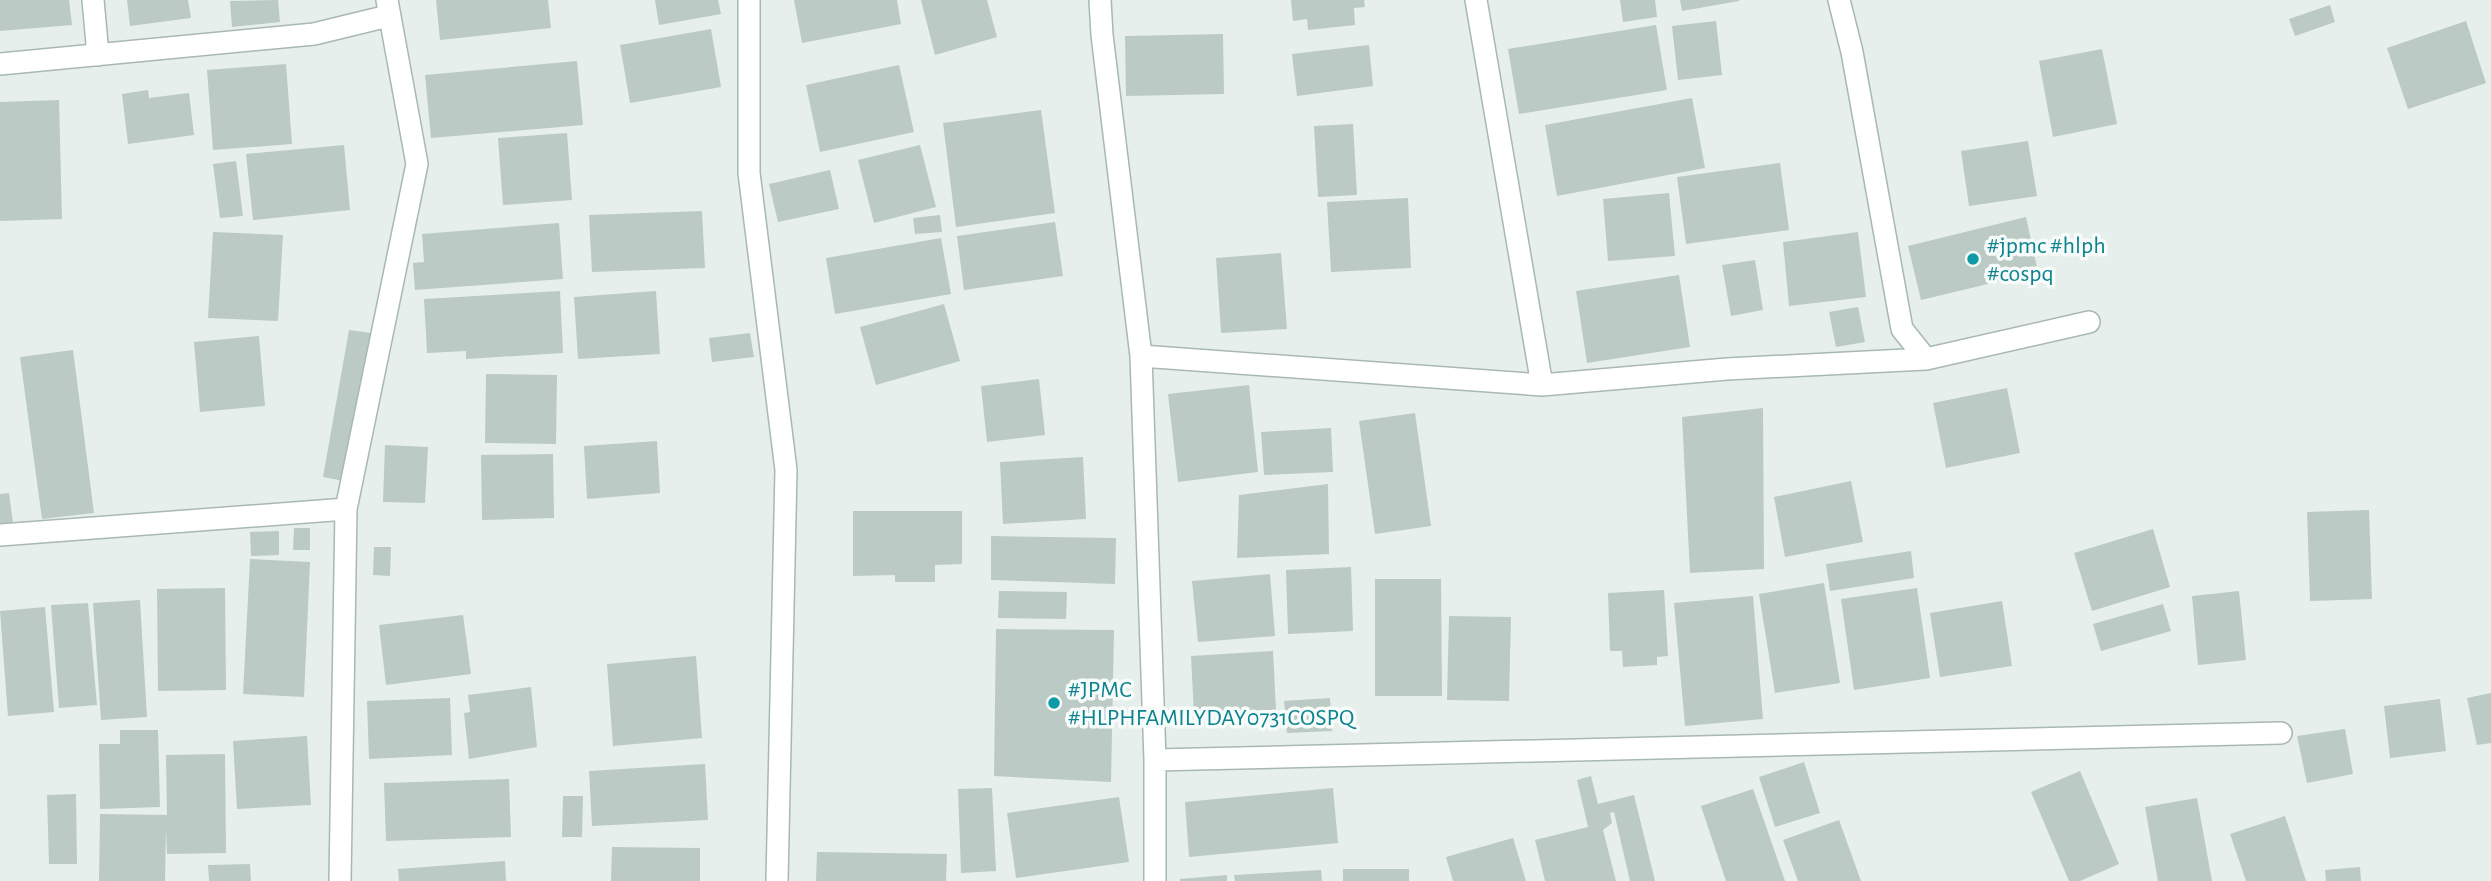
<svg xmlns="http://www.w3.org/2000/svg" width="2491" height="881" font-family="'Alegreya Sans',sans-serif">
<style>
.building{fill:#bbcac4}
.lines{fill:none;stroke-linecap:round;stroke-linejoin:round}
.minor-casing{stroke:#a8b8b2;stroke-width:24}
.minor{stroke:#fff;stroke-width:21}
.culture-dot{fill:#0f9aa8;stroke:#f7fbf9;stroke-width:2.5}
.labels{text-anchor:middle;stroke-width:7;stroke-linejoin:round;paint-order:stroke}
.culture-label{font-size:24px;fill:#0d838f;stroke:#f7fbf9;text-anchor:start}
</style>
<rect width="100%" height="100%" fill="#e6efeb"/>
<path class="building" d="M 0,0 L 69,0 L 72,25 L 0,31 Z
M 127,0 L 188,0 L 191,18 L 130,26 Z
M 278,0 L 280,22 L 232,27 L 230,1 Z
M 436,0 L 548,0 L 551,28 L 440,40 Z
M 655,0 L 718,0 L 721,14 L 659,25 Z
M 794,0 L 897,0 L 901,24 L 802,43 Z
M 921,0 L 987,0 L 997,37 L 935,55 Z
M 1291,0 L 1364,0 L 1365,7 L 1354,8 L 1355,25 L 1308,30 L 1307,19 L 1293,21 Z
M 1620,0 L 1655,0 L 1657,17 L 1623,22 Z
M 1680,0 L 1739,0 L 1739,1 L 1682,11 Z
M 2330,5 L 2335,22 L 2295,36 L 2289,19 Z
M 1716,21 L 1722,75 L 1678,80 L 1672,26 Z
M 2466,21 L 2486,83 L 2408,109 L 2387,48 Z
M 1656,25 L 1667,90 L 1519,114 L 1508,49 Z
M 711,29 L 721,87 L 630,103 L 620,45 Z
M 1223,34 L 1224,94 L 1126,96 L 1125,36 Z
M 1369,45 L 1373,86 L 1297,96 L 1292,54 Z
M 2102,49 L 2117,124 L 2053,137 L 2039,61 Z
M 577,61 L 583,125 L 431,138 L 425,75 Z
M 286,64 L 292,144 L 213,150 L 207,70 Z
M 899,65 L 914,132 L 820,152 L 806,85 Z
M 148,90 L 149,98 L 189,93 L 194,135 L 128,144 L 122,94 Z
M 1692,98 L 1705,168 L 1557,196 L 1545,125 Z
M 59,100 L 62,219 L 0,221 L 0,102 Z
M 1041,110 L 1055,213 L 956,227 L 943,123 Z
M 1353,124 L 1357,195 L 1318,197 L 1314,126 Z
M 567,133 L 572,200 L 503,205 L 498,138 Z
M 2028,141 L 2037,196 L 1969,206 L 1961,151 Z
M 344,145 L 350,210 L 253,220 L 246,154 Z
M 920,145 L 936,207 L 874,223 L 858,160 Z
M 236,161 L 243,216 L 220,218 L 213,164 Z
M 1780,163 L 1789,230 L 1686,244 L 1677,177 Z
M 830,170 L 839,209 L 778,222 L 769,184 Z
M 1669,193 L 1675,256 L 1608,261 L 1603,199 Z
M 1408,198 L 1411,268 L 1331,272 L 1327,202 Z
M 702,211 L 705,268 L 592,272 L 589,215 Z
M 940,215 L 942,232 L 915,234 L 913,218 Z
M 2026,217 L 2038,272 L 1921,300 L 1908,246 Z
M 1055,222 L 1063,276 L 964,290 L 957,236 Z
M 559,223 L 563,279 L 415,290 L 413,263 L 424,262 L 422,234 Z
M 213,232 L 283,235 L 278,321 L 208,318 Z
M 1858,232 L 1866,297 L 1789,306 L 1783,242 Z
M 941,238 L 951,294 L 835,314 L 826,258 Z
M 1281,253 L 1287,329 L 1221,333 L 1216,258 Z
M 1755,260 L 1763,310 L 1731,316 L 1722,265 Z
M 1679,275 L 1690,347 L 1587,363 L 1576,291 Z
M 560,291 L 563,353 L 466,359 L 466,351 L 427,353 L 424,299 Z
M 656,291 L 660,354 L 578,359 L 574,297 Z
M 944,304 L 960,361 L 876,385 L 860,327 Z
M 1858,307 L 1865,342 L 1836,347 L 1829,312 Z
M 349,330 L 371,333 L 349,482 L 323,477 Z
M 750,333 L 754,357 L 712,362 L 709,338 Z
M 259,336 L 265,406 L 200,412 L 194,342 Z
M 73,350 L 94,513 L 42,519 L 20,357 Z
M 486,374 L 557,375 L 556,444 L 485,443 Z
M 1039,379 L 1045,435 L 987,442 L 981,386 Z
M 1249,385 L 1258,472 L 1178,482 L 1168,394 Z
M 2007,388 L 2020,453 L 1946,468 L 1933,403 Z
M 1763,408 L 1764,569 L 1690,573 L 1682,417 Z
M 1415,413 L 1431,526 L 1375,534 L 1359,421 Z
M 1331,428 L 1333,472 L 1264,475 L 1261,432 Z
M 657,441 L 660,493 L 587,499 L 584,446 Z
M 385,445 L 428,447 L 425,503 L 383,502 Z
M 553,454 L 554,518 L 482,520 L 481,455 Z
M 1083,457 L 1086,519 L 1003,524 L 1000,462 Z
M 1851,481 L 1863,542 L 1785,557 L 1774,497 Z
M 1328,484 L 1329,554 L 1237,558 L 1239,495 Z
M 9,493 L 13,523 L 0,525 L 0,494 Z
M 2369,510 L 2372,599 L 2310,601 L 2307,512 Z
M 853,511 L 962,511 L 962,564 L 935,565 L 935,582 L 895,582 L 895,575 L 853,576 Z
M 294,528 L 310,528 L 310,550 L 293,550 Z
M 2153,529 L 2170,587 L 2092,611 L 2074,553 Z
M 279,531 L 279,555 L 251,556 L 250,532 Z
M 991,536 L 1116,538 L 1115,584 L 991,580 Z
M 374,547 L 391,547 L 390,576 L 373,575 Z
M 1911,551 L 1914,578 L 1830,591 L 1826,564 Z
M 250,559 L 310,562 L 304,697 L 243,694 Z
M 1351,567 L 1353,631 L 1288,634 L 1286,570 Z
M 1270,574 L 1275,636 L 1198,642 L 1192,581 Z
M 1375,579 L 1441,579 L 1442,696 L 1375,696 Z
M 1824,583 L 1840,683 L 1775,693 L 1759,594 Z
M 225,588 L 226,690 L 158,691 L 157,589 Z
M 1917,588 L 1930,678 L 1854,690 L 1841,599 Z
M 1664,590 L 1668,656 L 1657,657 L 1657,665 L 1623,667 L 1622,651 L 1610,651 L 1608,593 Z
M 999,591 L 1067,592 L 1066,619 L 998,618 Z
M 2239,591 L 2246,660 L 2198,665 L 2192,596 Z
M 1753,596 L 1763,719 L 1685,726 L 1674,603 Z
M 140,600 L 147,717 L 101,720 L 93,603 Z
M 2002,601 L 2012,666 L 1940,677 L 1930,613 Z
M 88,603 L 97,705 L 59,708 L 51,605 Z
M 2163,604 L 2171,631 L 2101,651 L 2093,624 Z
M 45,607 L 54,712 L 8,716 L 0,611 Z
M 463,615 L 471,674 L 386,685 L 379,625 Z
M 1449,616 L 1511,617 L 1509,701 L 1447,700 Z
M 996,629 L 1114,630 L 1111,782 L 994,776 Z
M 1273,651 L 1276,710 L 1194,715 L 1191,656 Z
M 696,656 L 702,738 L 613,746 L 607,664 Z
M 531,687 L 537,747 L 469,759 L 464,713 L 470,712 L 468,695 Z
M 2491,693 L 2491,743 L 2477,745 L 2467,698 Z
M 450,698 L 452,755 L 369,759 L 367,701 Z
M 1330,698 L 1332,731 L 1287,733 L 1284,701 Z
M 2440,699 L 2446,751 L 2390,758 L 2384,706 Z
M 2345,729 L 2353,774 L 2307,783 L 2297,736 Z
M 120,730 L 158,730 L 160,807 L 100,809 L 99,744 L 120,744 Z
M 307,736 L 311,805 L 237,809 L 233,741 Z
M 225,754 L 226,853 L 167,854 L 166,828 L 165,881 L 99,881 L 100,814 L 167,815 L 166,755 Z
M 1804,762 L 1820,813 L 1775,827 L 1759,777 Z
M 705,764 L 708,820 L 592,826 L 589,771 Z
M 2080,771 L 2119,864 L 2080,881 L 2069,881 L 2031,792 Z
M 1591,776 L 1598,804 L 1634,795 L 1655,881 L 1630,881 L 1614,812 L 1610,813 L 1612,823 L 1603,830 L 1616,881 L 1545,881 L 1535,840 L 1588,827 L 1577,780 Z
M 509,779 L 511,837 L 386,841 L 384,783 Z
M 992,788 L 996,871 L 961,873 L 958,789 Z
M 1333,788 L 1338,843 L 1189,857 L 1185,802 Z
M 1753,789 L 1785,881 L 1726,881 L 1701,806 Z
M 76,794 L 77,864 L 49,864 L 47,795 Z
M 563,796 L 583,796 L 582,837 L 562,837 Z
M 1119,797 L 1129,862 L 1016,878 L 1007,813 Z
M 2197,798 L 2212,881 L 2158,881 L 2145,807 Z
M 2285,816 L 2306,881 L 2246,881 L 2230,834 Z
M 1839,820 L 1861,881 L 1798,881 L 1783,840 Z
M 1513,838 L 1526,881 L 1453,881 L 1446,857 Z
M 612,847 L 700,848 L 700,881 L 611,881 Z
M 817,852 L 947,854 L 946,881 L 816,881 Z
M 505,861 L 506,881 L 399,881 L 398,869 Z
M 250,864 L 251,881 L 209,881 L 208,865 Z
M 2360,867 L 2361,881 L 2326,881 L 2325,870 Z
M 1343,869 L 1409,869 L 1409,881 L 1343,881 Z
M 1321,870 L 1322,881 L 1235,881 L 1234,875 Z
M 1227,875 L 1227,881 L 1180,881 L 1180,879 Z"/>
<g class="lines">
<defs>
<path id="minor" d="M 93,0 L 98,55
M 749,0 L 749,173 L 786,470 L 777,881
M 1100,0 L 1102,35 L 1141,356 L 1155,760 L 1155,881
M 1476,0 L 1542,385
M 1839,0 L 1852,52 L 1902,329 L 1926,359
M 0,64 L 314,34 L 388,16
M 1141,356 L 1542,385 L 1727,369 L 1926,359 L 2089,322
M 0,535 L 346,509
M 1155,760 L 2281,733
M 340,881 L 346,509 L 417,164 L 387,0"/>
</defs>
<use href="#minor" class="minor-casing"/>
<use href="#minor" class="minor"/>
</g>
<g class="culture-dot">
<circle cx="1973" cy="259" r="7"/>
<circle cx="1054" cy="703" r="7"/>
</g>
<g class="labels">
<g class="culture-label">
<text x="1987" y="253">#jpmc #hlph<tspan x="1987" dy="28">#cospq</tspan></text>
<text x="1068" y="697">#JPMC<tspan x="1068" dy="28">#HLPHFAMILYDAY0731COSPQ</tspan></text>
</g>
</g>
</svg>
